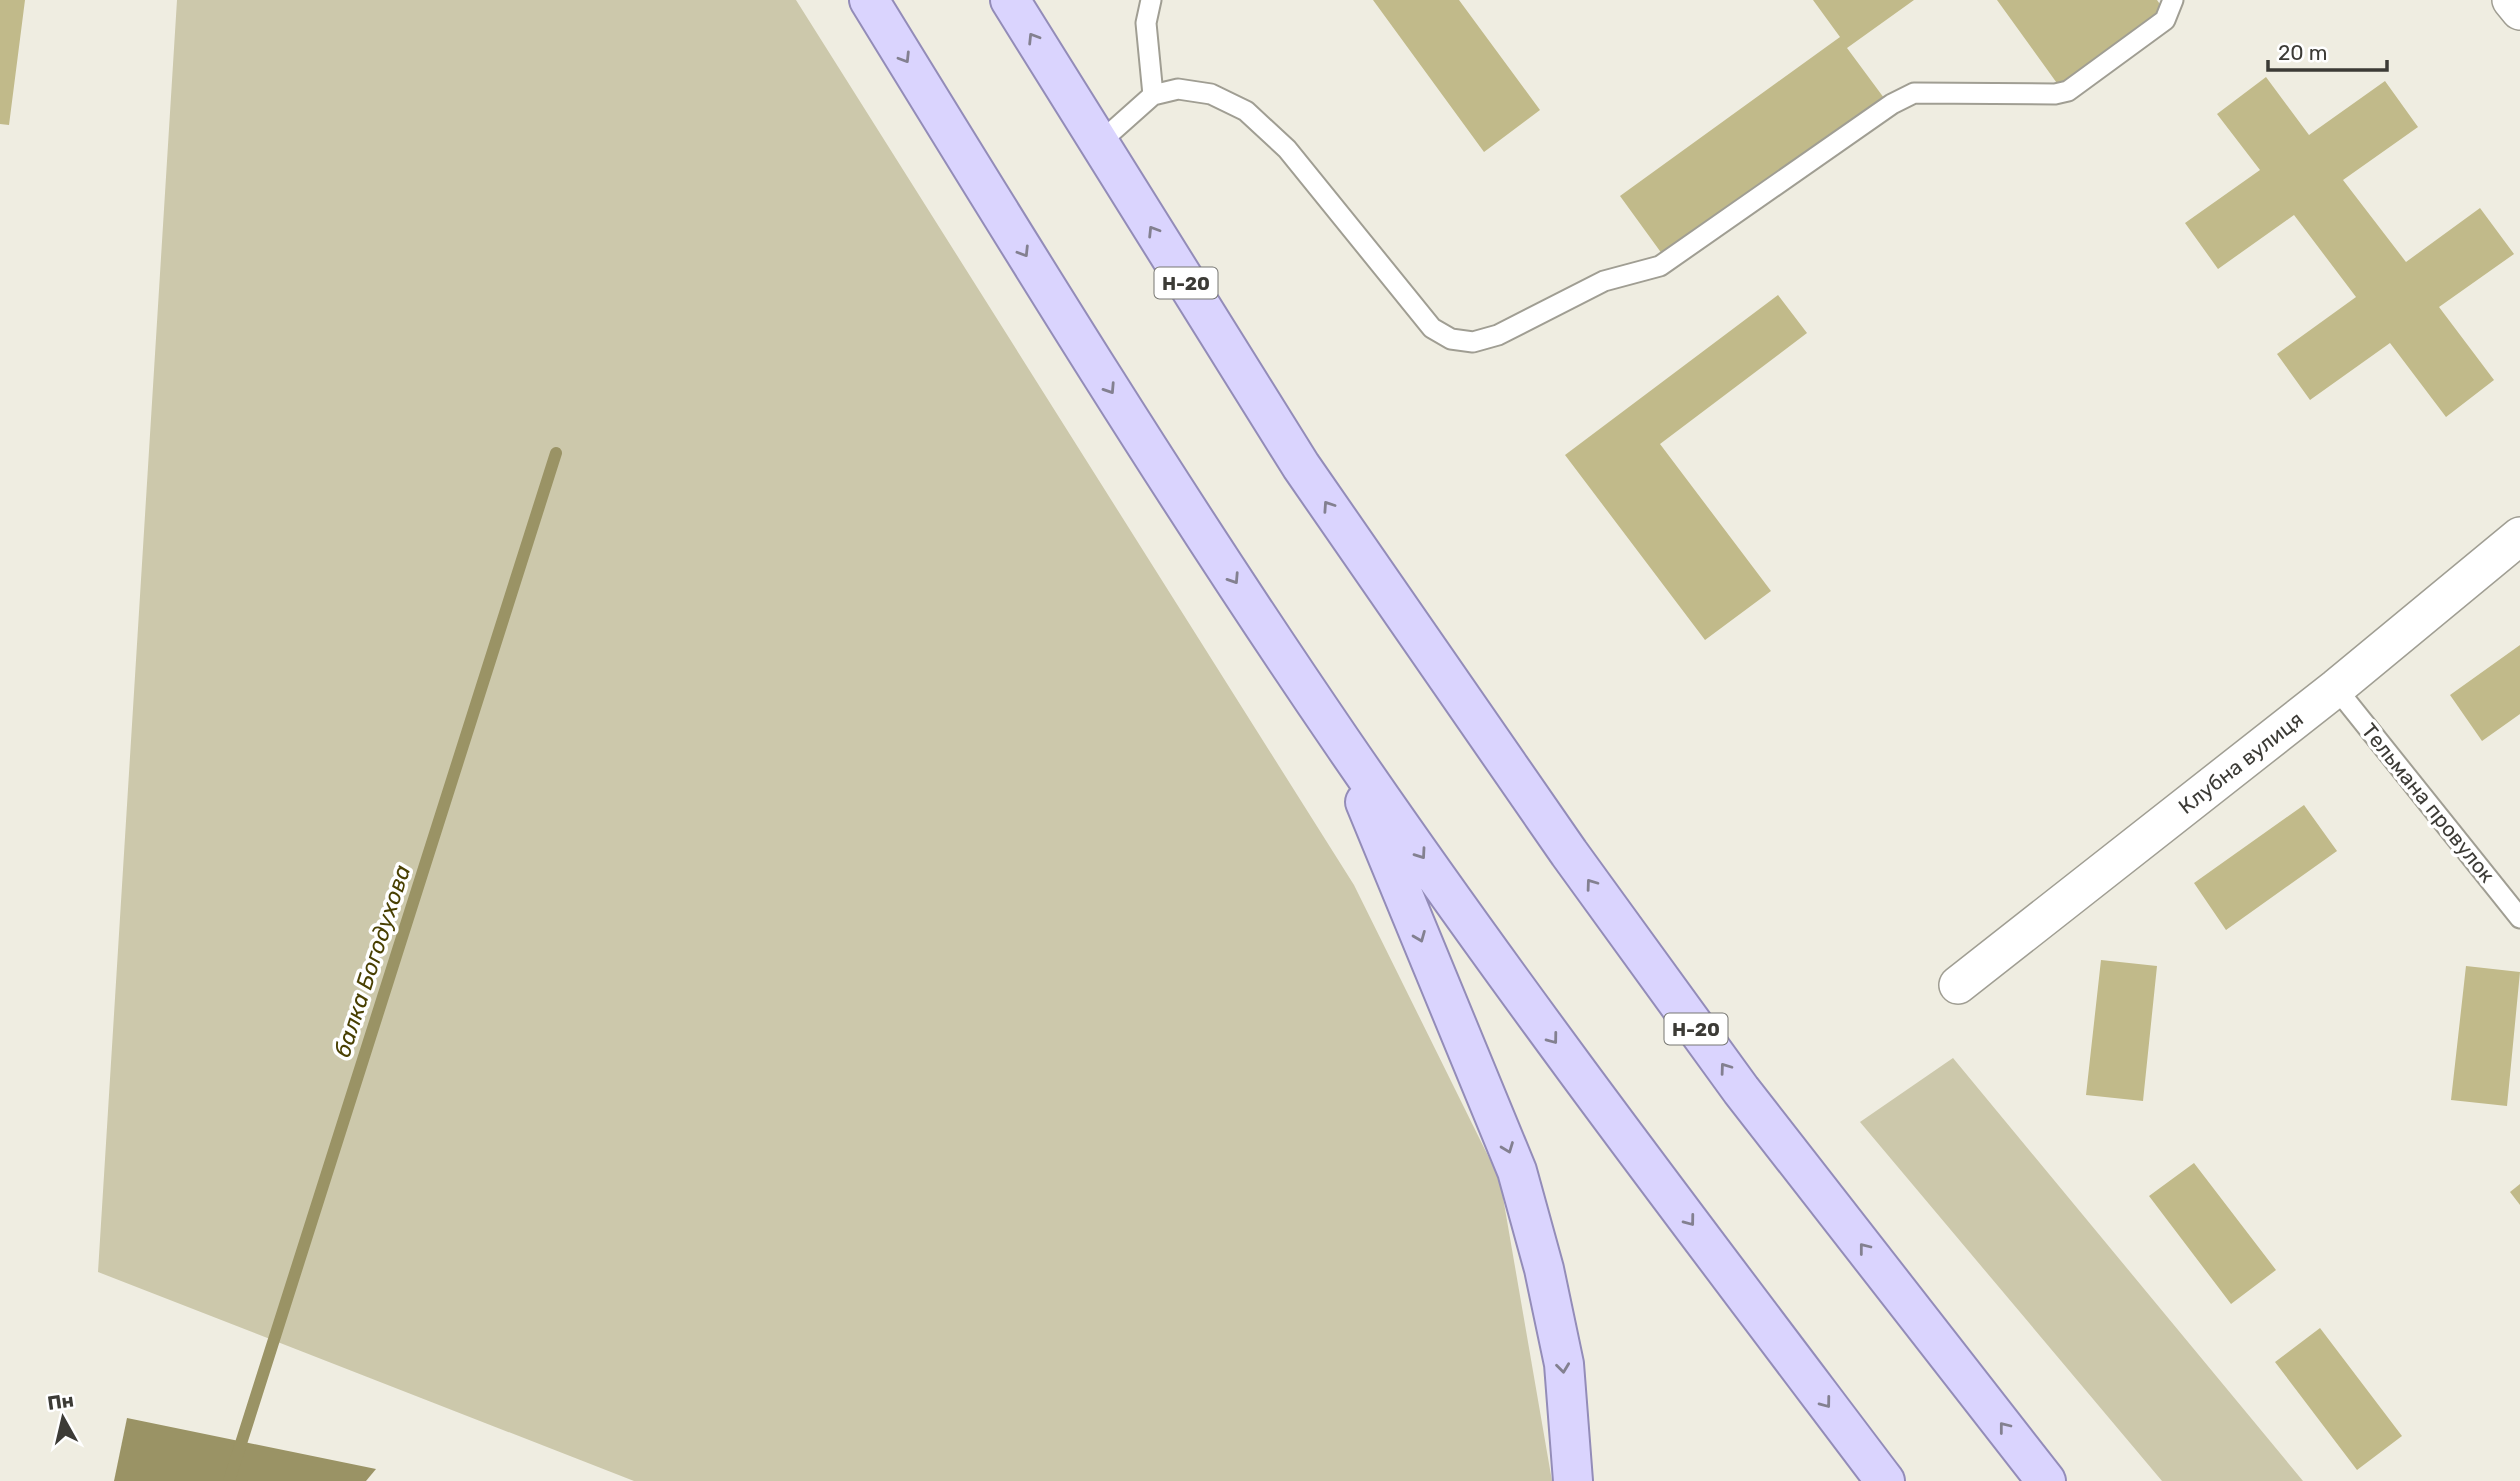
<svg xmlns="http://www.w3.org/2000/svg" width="2520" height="1481" font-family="Rubik,sans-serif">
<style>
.green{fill:#ccc8ab}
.water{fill:#9a9365}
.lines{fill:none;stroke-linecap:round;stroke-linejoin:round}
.stream{stroke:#9a9365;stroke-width:12}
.building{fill:#c1ba8a}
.service-casing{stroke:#a09e93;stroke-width:23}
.minor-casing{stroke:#a09e93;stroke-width:40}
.primary-casing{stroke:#938cb8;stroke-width:42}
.service{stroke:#fff;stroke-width:19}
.minor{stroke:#fff;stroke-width:37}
.primary{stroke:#dad4fe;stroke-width:38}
.oneway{stroke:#838090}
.labels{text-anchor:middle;stroke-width:7;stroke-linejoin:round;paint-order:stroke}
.shield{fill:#fff;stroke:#767672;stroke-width:2}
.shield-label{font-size:19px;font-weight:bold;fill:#3c3b36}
.street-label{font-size:21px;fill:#3c3b36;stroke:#fff}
.water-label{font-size:23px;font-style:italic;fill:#483f01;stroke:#fff}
</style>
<rect width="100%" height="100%" fill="#efede1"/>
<path class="green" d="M 177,0 L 796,0 L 1354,885 L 1500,1180 L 1552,1481 L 634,1481 L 98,1272 Z
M 1953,1058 L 2303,1481 L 2162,1481 L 1860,1122 Z"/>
<path class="water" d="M 127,1418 L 376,1469 L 366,1481 L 114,1481 Z"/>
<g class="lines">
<path class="stream" d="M 229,1481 L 556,453"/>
</g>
<path class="building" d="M 0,0 L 25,0 L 9,125 L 0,124 Z
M 1373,0 L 1459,0 L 1540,110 L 1484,152 Z
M 1813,0 L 1914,0 L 1847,48 L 1884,98 L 1665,258 L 1620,196 L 1840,37 Z
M 1997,0 L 2157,0 L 2164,10 L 2059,86 Z
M 2266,77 L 2309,135 L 2385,81 L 2418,127 L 2343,180 L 2406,262 L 2480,208 L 2514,254 L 2439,307 L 2494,380 L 2446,417 L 2390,343 L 2310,400 L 2277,354 L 2356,297 L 2294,215 L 2218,269 L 2185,223 L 2260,170 L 2217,114 Z
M 1778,295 L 1807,333 L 1660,444 L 1771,591 L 1705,640 L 1565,455 Z
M 2520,645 L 2520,714 L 2482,741 L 2450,695 Z
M 2304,805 L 2337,851 L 2226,930 L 2194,883 Z
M 2101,960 L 2157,966 L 2143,1101 L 2086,1095 Z
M 2466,966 L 2520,972 L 2507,1106 L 2451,1100 Z
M 2194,1163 L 2276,1270 L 2231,1304 L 2149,1196 Z
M 2520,1184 L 2520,1205 L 2510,1192 Z
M 2320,1328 L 2402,1436 L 2357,1470 L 2275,1362 Z"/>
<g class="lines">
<defs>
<path id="service" d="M 1153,95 L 1178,89 L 1211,94 L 1246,111 L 1287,149 L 1432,328 L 1451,339 L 1473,342 L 1498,335 L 1604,281 L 1660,266 L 1892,104 L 1914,93 L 2055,94 L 2068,91 L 2165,20 L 2173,0
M 1098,144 L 1153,95 L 1146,23 L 1151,0
M 2336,688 L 2520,918"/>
<path id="minor" d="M 2511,0 L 2520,11
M 1958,985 L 2336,688 L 2520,536"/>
<path id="primary" d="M 869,0 C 1022,249 1175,498 1340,739 C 1513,992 1700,1236 1885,1481
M 1010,0 L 1301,466 L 1569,853 L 1741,1090 L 2046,1481
M 1365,802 L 1517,1171 L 1544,1269 L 1564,1364 L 1573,1481"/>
</defs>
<use href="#service" class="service-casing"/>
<use href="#minor" class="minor-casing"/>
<use href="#primary" class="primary-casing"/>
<use href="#service" class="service"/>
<use href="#minor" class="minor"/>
<use href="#primary" class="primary"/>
</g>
<defs><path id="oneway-chevron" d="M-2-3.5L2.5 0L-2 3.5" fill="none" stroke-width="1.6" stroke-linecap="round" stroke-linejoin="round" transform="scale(1.75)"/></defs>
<g class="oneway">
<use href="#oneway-chevron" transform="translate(1033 38) rotate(-122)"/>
<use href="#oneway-chevron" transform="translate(905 58) rotate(58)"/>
<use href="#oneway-chevron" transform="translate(1153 231) rotate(-122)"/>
<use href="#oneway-chevron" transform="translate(1024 252) rotate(58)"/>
<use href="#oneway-chevron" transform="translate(1110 389) rotate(57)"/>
<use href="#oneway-chevron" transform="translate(1328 506) rotate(-124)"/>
<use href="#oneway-chevron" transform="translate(1234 579) rotate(57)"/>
<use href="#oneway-chevron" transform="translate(1421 854) rotate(55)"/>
<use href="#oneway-chevron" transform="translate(1591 884) rotate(-126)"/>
<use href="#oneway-chevron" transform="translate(1420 937) rotate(68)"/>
<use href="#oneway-chevron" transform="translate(1553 1039) rotate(53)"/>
<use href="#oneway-chevron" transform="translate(1725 1068) rotate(-126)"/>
<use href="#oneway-chevron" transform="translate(1508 1148) rotate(69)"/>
<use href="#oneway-chevron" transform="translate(1690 1221) rotate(53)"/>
<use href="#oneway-chevron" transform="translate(1864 1248) rotate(-128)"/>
<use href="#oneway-chevron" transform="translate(1563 1368) rotate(83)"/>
<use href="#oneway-chevron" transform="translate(1826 1403) rotate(53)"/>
<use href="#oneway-chevron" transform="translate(2004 1427) rotate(-128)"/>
</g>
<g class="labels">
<g class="shield">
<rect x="1154.5" y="267.5" width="63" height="31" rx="5"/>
<rect x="1664.5" y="1013.5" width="63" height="31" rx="5"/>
</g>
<g class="shield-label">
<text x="1186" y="290">Н-20</text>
<text x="1696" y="1036">Н-20</text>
</g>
<g class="street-label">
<text transform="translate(2241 763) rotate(-38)" y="7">Клубна вулиця</text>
<text transform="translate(2428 803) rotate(51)" y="7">Тельмана провулок</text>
</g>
<g class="water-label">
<text transform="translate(372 961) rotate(-72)" y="8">балка Богодухова</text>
</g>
</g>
<g transform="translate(63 1418) rotate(352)" stroke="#ffffff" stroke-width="5" paint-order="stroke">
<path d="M0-5L12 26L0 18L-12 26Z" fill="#3c3b36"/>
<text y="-10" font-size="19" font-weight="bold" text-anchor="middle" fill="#3c3b36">Пн</text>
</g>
<path d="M2268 60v10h119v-10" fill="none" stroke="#3c3b36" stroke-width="3.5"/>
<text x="2278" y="60" font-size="21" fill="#3c3b36" stroke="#ffffff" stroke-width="5" paint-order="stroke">20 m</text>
</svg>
